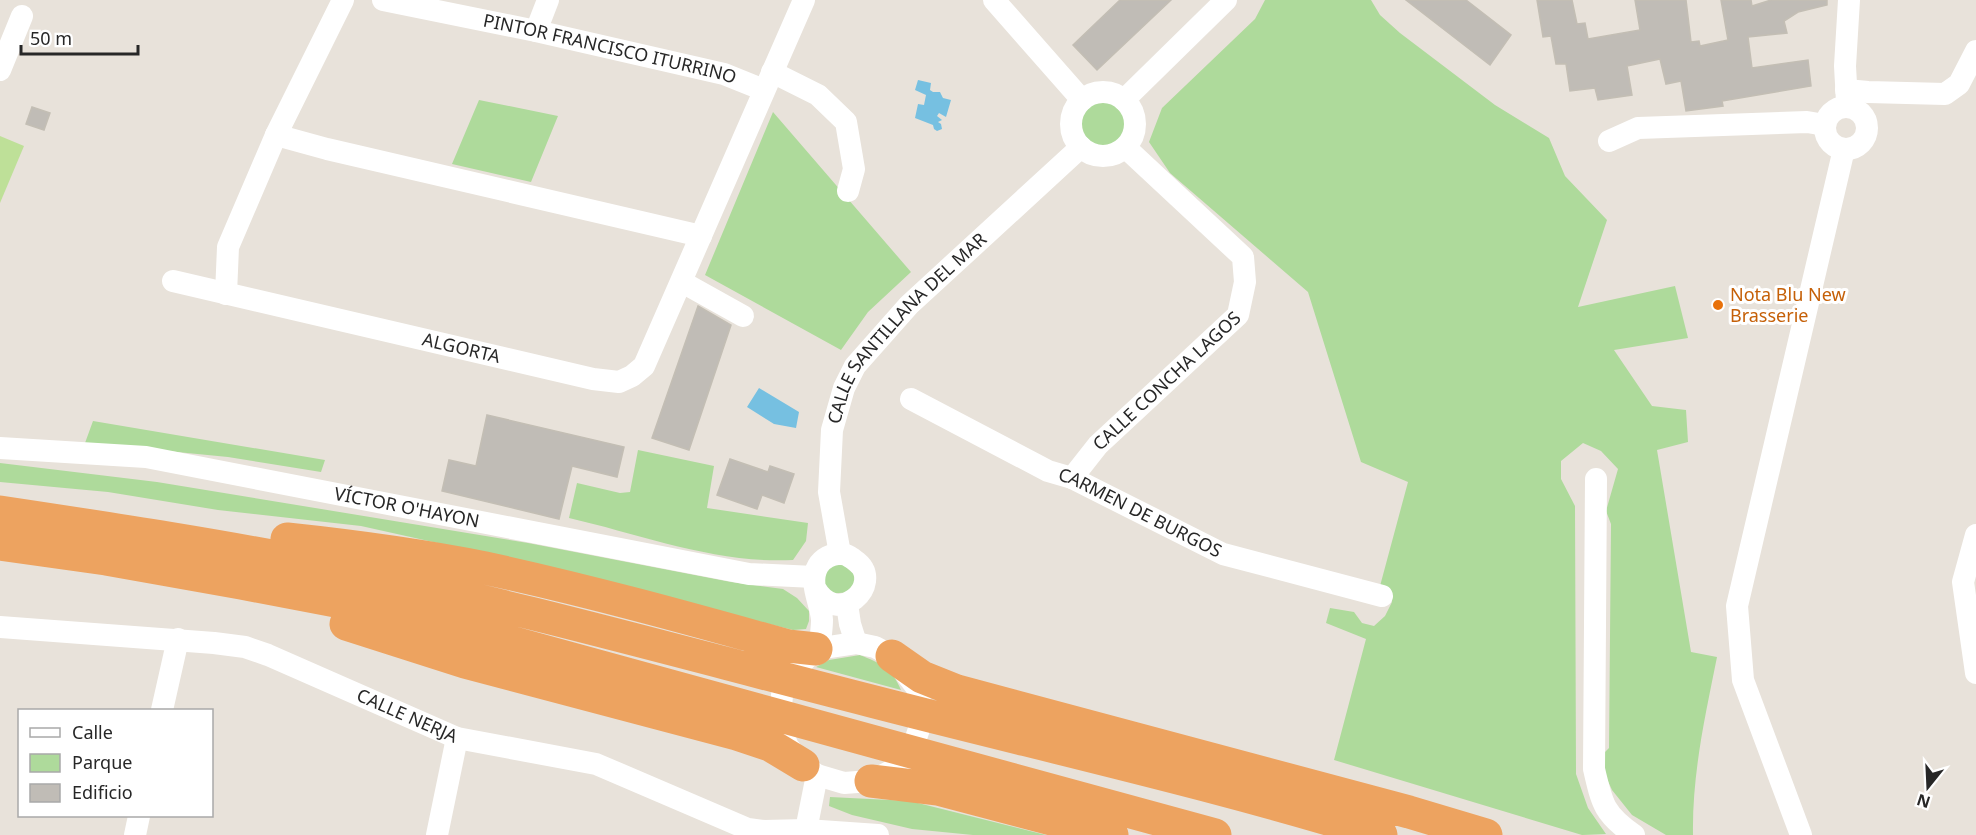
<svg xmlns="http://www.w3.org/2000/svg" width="1976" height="835" font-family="'Noto Sans',sans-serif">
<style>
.green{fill:#aeda9b}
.pitch{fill:#bee098}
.water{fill:#76c0e1}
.building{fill:#c0bcb6;stroke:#c3beb4;stroke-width:1.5}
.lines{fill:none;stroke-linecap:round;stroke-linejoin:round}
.minor{stroke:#fff;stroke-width:22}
.highway{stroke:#eda360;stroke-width:33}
.food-dot{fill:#e8710a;stroke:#fff;stroke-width:2}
.labels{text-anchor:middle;stroke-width:6;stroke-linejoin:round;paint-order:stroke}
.street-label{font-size:18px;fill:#272727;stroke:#fff}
.food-label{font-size:18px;fill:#c56008;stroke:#fff;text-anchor:start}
</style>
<rect width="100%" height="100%" fill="#e8e2da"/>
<path class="green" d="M 1265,0 L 1371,0 L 1380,15 L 1400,33 L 1495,105 L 1549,138 L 1565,176 L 1607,220 L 1578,307 L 1675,286 L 1688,338 L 1614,350 L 1652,406 L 1686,410 L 1688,442 L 1657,450 L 1691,652 L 1717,657 C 1705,717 1692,774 1693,835 L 1666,835 L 1632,815 L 1612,790 L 1601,766 L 1601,756 L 1609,748 L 1611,524 L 1606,511 L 1618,469 L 1601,451 L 1583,443 L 1561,461 L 1561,479 L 1575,506 L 1576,774 L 1588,808 L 1606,834 L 1582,835 L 1334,760 L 1366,639 L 1326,623 L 1330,608 L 1354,612 L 1362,623 L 1374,626 L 1385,616 L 1392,602 L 1389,594 L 1380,586 L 1408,482 L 1361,462 L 1308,292 L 1170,173 L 1149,142 L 1162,108 L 1255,19 Z
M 479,100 L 558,116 L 531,182 L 452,164 Z
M1079 125a25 25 0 1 1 50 0a25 25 0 1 1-50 0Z
M 773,112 L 911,272 L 868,312 L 841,350 L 705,275 Z
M 93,421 L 325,460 L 321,472 L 228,457 L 85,443 Z
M 638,450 L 714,466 L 707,508 L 808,523 L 806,541 L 793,560 C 716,564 643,535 569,518 L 577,483 L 620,493 L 630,492 Z
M 0,463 L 157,482 L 528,543 L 731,582 L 783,589 L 797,598 L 809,611 L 809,621 L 806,629 L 793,630 L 496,556 L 361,526 L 218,510 L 108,492 L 0,482 Z
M 838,560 L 856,576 L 851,592 L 827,594 L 820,573 Z
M 860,655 C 880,663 892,668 901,690 L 816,667 L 829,660 Z
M 830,797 L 910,801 L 1046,835 L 973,835 L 912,829 L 852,815 L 829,806 Z"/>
<path class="pitch" d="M 0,136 L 24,146 L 0,203 Z"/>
<path class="water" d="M 918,80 L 931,83 L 930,90 L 933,92 L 940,92 L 943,98 L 951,100 L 946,117 L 939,113 L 937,116 L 942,120 L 938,122 L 941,124 L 942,129 L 937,131 L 934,129 L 933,125 L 915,118 L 918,104 L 924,105 L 926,95 L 915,90 Z
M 759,388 L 799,412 L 796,428 L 774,424 L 747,407 Z"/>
<path class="building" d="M 1120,0 L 1171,0 L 1097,70 L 1073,45 Z
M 1406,0 L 1466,0 L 1511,35 L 1490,65 Z
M 1537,0 L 1572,0 L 1577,24 L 1585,23 L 1588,39 L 1640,30 L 1635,0 L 1686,0 L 1691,42 L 1699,41 L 1700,46 L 1728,40 L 1721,0 L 1751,0 L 1752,6 L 1771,0 L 1827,0 L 1827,5 L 1798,12 L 1784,21 L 1787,33 L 1748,37 L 1752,68 L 1808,60 L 1811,86 L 1722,101 L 1723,106 L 1686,111 L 1681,81 L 1666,84 L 1660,59 L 1627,66 L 1632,95 L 1598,100 L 1595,88 L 1570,91 L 1566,64 L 1556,64 L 1551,36 L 1543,37 Z
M 32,107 L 50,113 L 44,130 L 26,124 Z
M 698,306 L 731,325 L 689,450 L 652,438 Z
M 487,415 L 624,447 L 617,477 L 572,466 L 559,519 L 442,491 L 449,460 L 476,466 Z
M 730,459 L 768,472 L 770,466 L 794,474 L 784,503 L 762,495 L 757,509 L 717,495 Z"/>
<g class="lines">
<g class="minor">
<path id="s1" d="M 383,0 L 536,31 L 724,74 L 764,90"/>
<path d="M 994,0 L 1082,100"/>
<path d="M 536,31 L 548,0"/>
<path d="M 0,70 L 22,16"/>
<path d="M 772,72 L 818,95 L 846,122 L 854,169 L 848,191"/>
<path d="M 1846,90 L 1868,92 L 1945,94 L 1959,84 L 1976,51"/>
<circle cx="1103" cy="124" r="32"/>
<path d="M 1124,100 L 1226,0"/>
<path d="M 1847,102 L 1845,66 L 1849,0"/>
<circle cx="1846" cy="128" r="21"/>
<path d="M 276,135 L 327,149 L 701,236"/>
<path d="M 1609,141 L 1638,128 L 1807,122 L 1825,125"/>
<path id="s2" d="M 173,281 L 593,379 L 619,382 L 632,376 L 644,366 L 804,0"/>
<path d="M 682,282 L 743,316"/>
<path d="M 226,294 L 228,247 L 276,135 L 343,0"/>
<path id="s3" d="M 911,399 L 1048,471 L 1072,478 L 1223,554 L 1382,596"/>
<path id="s4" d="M 0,448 L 146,457 L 749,574 L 814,577"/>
<path id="s5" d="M 1072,478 L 1098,445 L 1238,315 L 1245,282 L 1243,257 L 1126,148"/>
<path d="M 1596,479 L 1594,769 C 1602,804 1604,814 1634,835"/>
<path d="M 1976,535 L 1963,582 L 1976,673"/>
<path id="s6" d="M 840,554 L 829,492 L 832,430 L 844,388 L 855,366 L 909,305 L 1081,147"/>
<path d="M 815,588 C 838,629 884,584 857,562 C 852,558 847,554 841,554 C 832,553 822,559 818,566 C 808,583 821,603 822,620 C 822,629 820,639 820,648"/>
<path d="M 847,604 L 850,624 L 856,643"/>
<path id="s7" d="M 0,627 L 214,643 L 245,647 L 268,655 L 457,738 L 596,764 L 748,829 L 764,831 L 806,830 L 878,835"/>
<path d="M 856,643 L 875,647 L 892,656 L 917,688 L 921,706 L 920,726 L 914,744 L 904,760 L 889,772 L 871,781 L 844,783 L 817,775 L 803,765 L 787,745 L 780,720 L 782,695 L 793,672 L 816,649 Z"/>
<path d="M 162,710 L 178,639"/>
<path d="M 806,830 L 817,775"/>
<path d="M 135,835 L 139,816"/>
<path d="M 437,835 L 457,738"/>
<path d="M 1801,835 L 1743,680 L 1737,606 L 1844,149"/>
</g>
<path class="highway" d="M 0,512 C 113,529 226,546 338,569 C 517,606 694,656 871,701 C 1041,745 1213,783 1381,835
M 287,539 C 353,546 420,555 485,568 C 587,590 688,618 788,646 L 816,649
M 0,544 L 106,559 L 241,583 L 341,602 L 499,639 L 1215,835
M 346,624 L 465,662 L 737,734 L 770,745 L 803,765
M 892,656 L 922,677 L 957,691 L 1409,812 L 1486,835
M 871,781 L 938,789 L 1112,835"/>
</g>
<circle class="food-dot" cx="1718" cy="305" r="6"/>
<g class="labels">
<g class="street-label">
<text dy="6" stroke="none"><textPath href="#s1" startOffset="232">PINTOR FRANCISCO ITURRINO</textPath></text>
<text dy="6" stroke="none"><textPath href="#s6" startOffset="254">CALLE SANTILLANA DEL MAR</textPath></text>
<text dy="6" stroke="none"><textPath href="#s2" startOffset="296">ALGORTA</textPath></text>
<text dy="6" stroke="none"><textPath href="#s5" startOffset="136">CALLE CONCHA LAGOS</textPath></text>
<text dy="6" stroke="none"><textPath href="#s4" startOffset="412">VÍCTOR O'HAYON</textPath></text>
<text dy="6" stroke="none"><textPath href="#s3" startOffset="256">CARMEN DE BURGOS</textPath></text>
<text dy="6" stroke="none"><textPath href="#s7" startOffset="422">CALLE NERJA</textPath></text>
</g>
<g class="food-label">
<text x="1730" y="301">Nota Blu New<tspan x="1730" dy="21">Brasserie</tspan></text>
</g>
</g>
<rect x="18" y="709" width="195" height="108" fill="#ffffff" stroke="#a9a9a9" stroke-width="1.5"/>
<rect x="30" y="728" width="30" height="9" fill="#ffffff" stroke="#a9a9a9" stroke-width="1.5"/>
<text x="72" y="739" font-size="18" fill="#272727">Calle</text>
<rect x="30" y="754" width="30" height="18" fill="#aeda9b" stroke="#a9a9a9" stroke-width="1.5"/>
<text x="72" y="769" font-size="18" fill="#272727">Parque</text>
<rect x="30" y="784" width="30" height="18" fill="#c0bcb6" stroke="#a9a9a9" stroke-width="1.5"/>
<text x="72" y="799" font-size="18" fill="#272727">Edificio</text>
<g transform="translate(1928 787) rotate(198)" stroke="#ffffff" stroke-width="4.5" paint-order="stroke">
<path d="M0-4.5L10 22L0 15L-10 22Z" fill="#272727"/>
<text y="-9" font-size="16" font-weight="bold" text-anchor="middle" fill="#272727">N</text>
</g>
<path d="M21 45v9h117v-9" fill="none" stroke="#272727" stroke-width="3"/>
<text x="30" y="45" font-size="18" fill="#272727" stroke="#ffffff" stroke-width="4.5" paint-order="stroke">50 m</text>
</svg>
